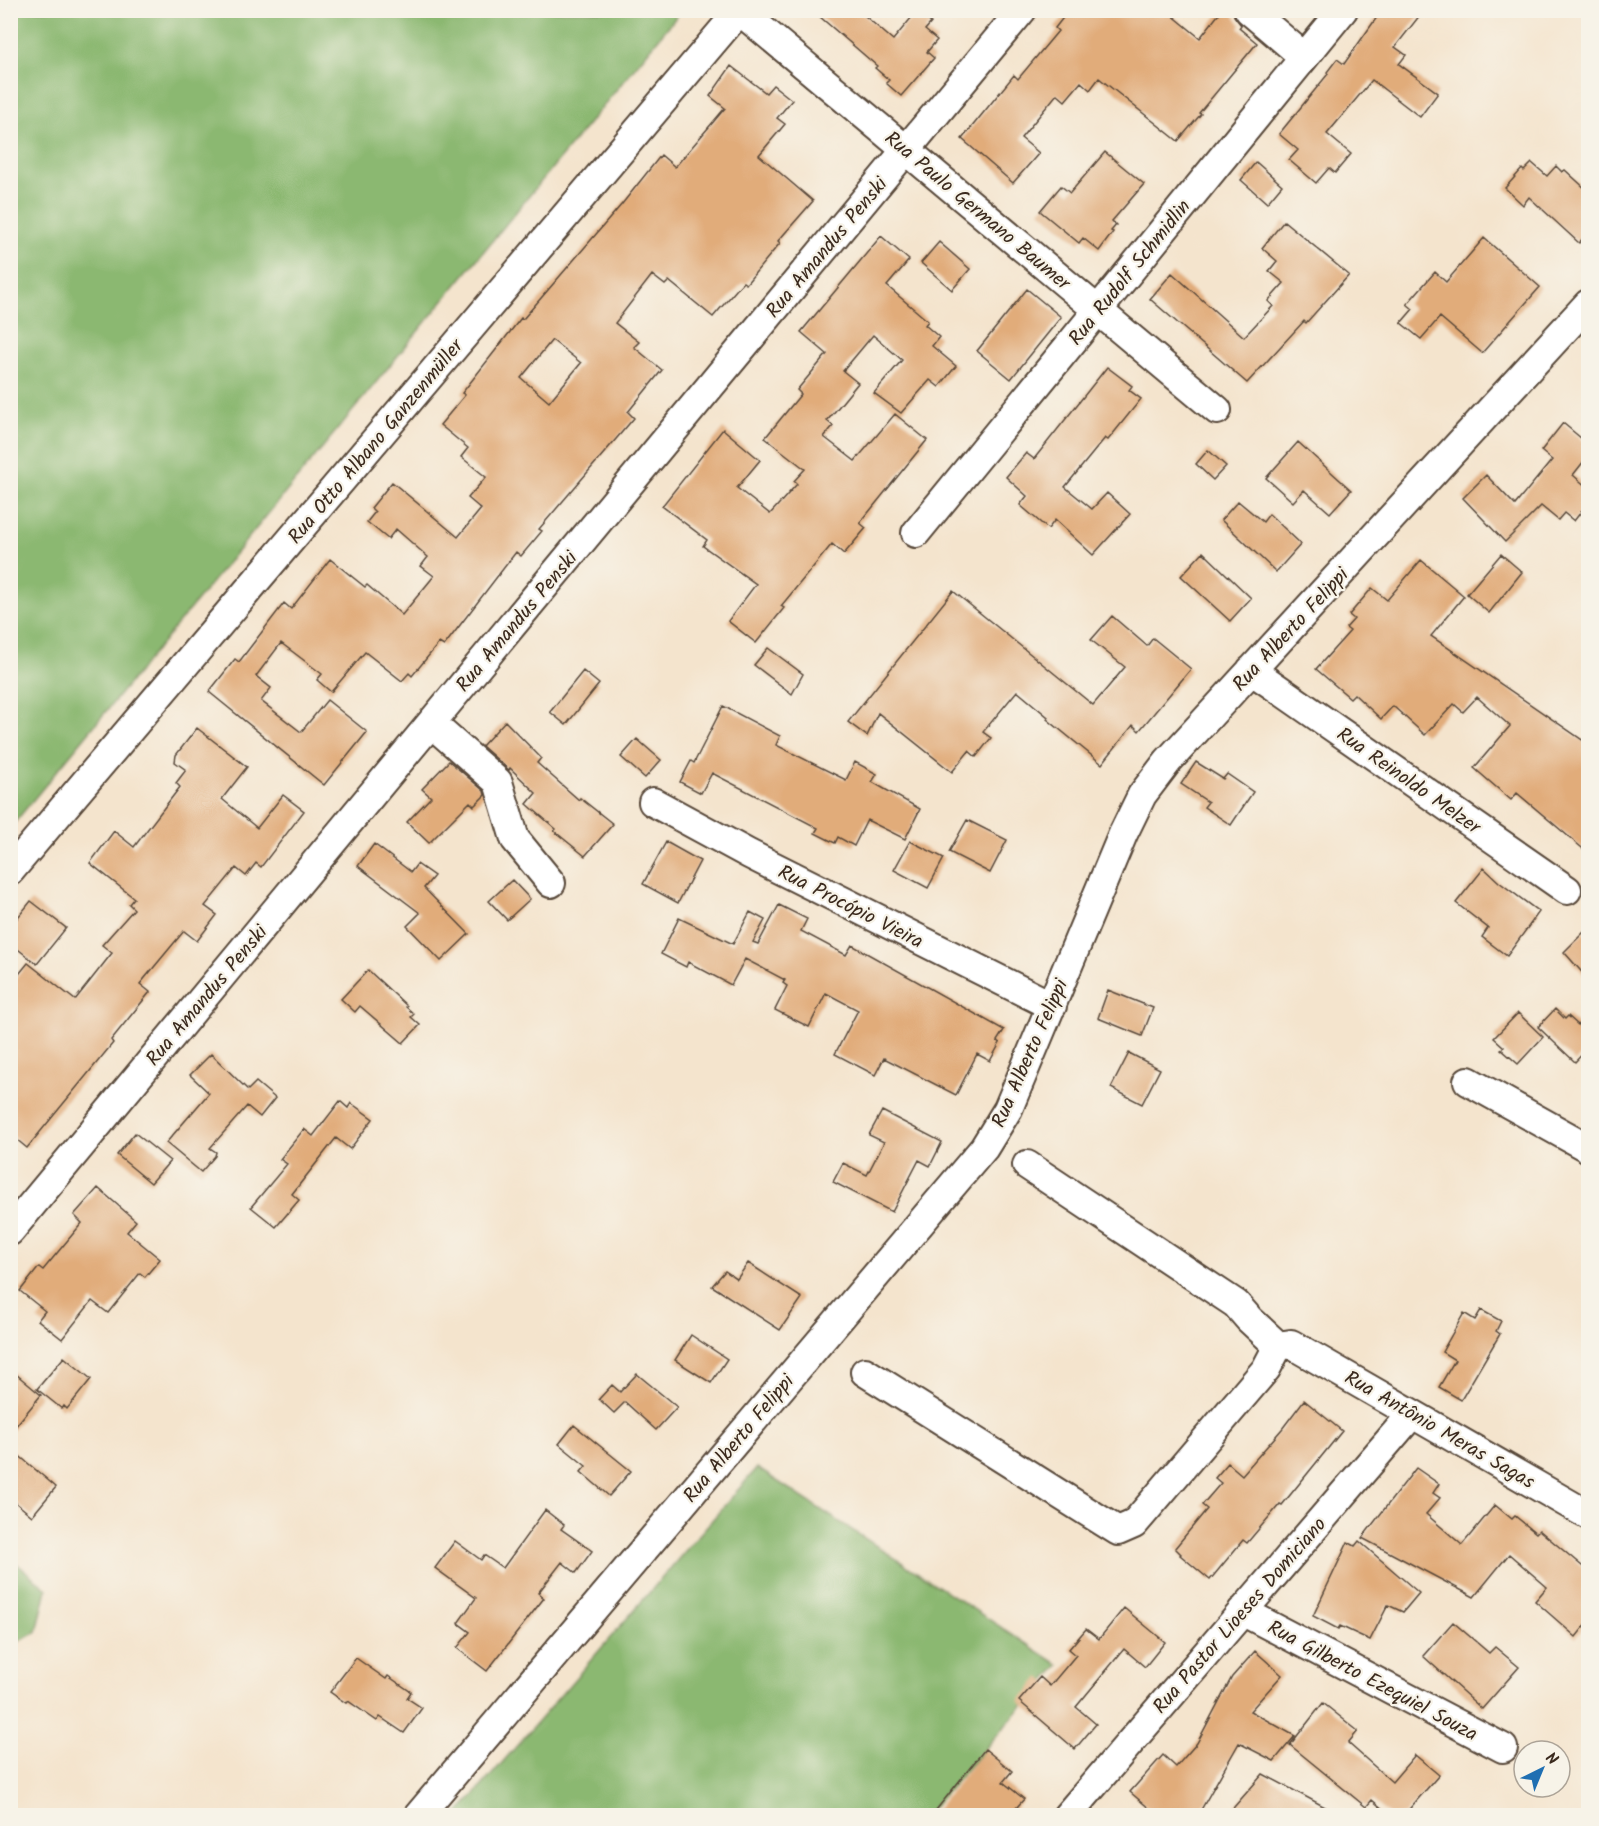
<svg xmlns="http://www.w3.org/2000/svg" width="1599" height="1826" font-family="Kalam,sans-serif">
<style>
.forest{fill:#8bb871;stroke:#637148;stroke-width:1.5}
.building{fill:#e1ac7a;fill-rule:evenodd}
.lines{fill:none;stroke-linecap:round;stroke-linejoin:round}
.minor-casing{stroke:#574638;stroke-width:32}
.minor{stroke:#fff;stroke-width:28}
.labels{text-anchor:middle;stroke-width:4.5;stroke-linejoin:round;paint-order:stroke}
.street-label{font-size:20px;fill:#3b2a1e;stroke:#f7f3e8}
</style>
<rect width="100%" height="100%" fill="#f7f3e8"/>
<filter id="ink" filterUnits="userSpaceOnUse"><feTurbulence type="fractalNoise" baseFrequency=".0167" numOctaves="2"/><feDisplacementMap in="SourceGraphic" scale="12" xChannelSelector="R" yChannelSelector="G"/><feConvolveMatrix kernelMatrix="1 2 1 2 8 2 1 2 1" color-interpolation-filters="sRGB"/></filter>
<filter id="wash" filterUnits="userSpaceOnUse"><feTurbulence type="fractalNoise" baseFrequency=".008" numOctaves="4" result="noise"/><feDisplacementMap in="SourceGraphic" scale="24" xChannelSelector="R" yChannelSelector="G"/><feGaussianBlur stdDeviation="1.35" result="paint"/><feColorMatrix in="noise" values="0 0 0 0 0 0 0 0 0 0 0 0 0 0 0 0 0 1.4 0 .05"/><feComposite in="paint" operator="in"/></filter>
<g filter="url(#wash)">
<rect width="100%" height="100%" fill="#f4e4cd"/>
<path class="forest" d="M 11,10 L 681,11 L 11,827 L 10,11 Z
M 757,1468 L 1059,1665 L 926,1815 L 456,1816 Z
M 10,1558 L 47,1589 L 37,1632 L 11,1645 Z"/>
<g id="blocks">
<path class="building" d="M 812,10 L 858,10 L 893,40 L 917,11 L 931,23 L 925,30 L 937,40 L 927,52 L 934,58 L 901,96 L 886,83 L 889,80 L 875,68 L 877,66 Z
M 1069,10 L 1166,10 L 1200,38 L 1222,10 L 1233,10 L 1234,16 L 1241,25 L 1239,28 L 1257,43 L 1199,113 L 1201,114 L 1178,141 L 1099,78 L 1090,90 L 1081,82 L 1065,101 L 1057,94 L 1021,138 L 1039,153 L 1013,183 L 962,139 L 1014,75 L 1018,79 L 1058,31 L 1055,28 Z
M 1382,10 L 1424,10 L 1395,47 L 1406,55 L 1399,64 L 1438,93 L 1420,117 L 1372,80 L 1327,134 L 1351,154 L 1335,173 L 1329,168 L 1316,183 L 1289,160 L 1298,150 L 1279,134 L 1328,74 L 1327,72 L 1337,59 L 1344,64 Z
M 731,66 L 766,93 L 773,85 L 792,100 L 777,118 L 785,124 L 759,155 L 813,201 L 778,241 L 780,243 L 746,284 L 743,282 L 713,317 L 669,281 L 665,285 L 652,275 L 615,323 L 639,342 L 634,347 L 662,370 L 628,412 L 634,418 L 539,529 L 542,531 L 521,556 L 516,552 L 444,646 L 439,643 L 412,676 L 409,673 L 402,681 L 365,652 L 331,692 L 317,680 L 322,674 L 281,643 L 256,676 L 271,688 L 261,701 L 301,732 L 327,700 L 367,732 L 324,785 L 209,692 L 235,659 L 239,662 L 284,603 L 291,609 L 330,559 L 365,587 L 367,585 L 402,615 L 434,576 L 421,566 L 428,557 L 396,529 L 388,539 L 367,522 L 375,512 L 371,508 L 392,482 L 458,537 L 481,509 L 468,498 L 486,477 L 461,457 L 468,448 L 440,425 L 465,395 L 462,393 L 521,318 L 523,319 L 622,204 L 661,155 L 675,167 L 725,108 L 710,96 ZM 552,340 L 581,363 L 549,402 L 521,378 Z
M 1105,152 L 1144,184 L 1112,221 L 1116,225 L 1111,231 L 1113,232 L 1099,251 L 1083,238 L 1079,243 L 1040,211 L 1061,186 L 1070,193 Z
M 1256,162 L 1282,185 L 1267,203 L 1241,180 Z
M 1532,163 L 1547,176 L 1556,166 L 1562,172 L 1565,170 L 1588,191 L 1588,232 L 1579,243 L 1529,197 L 1523,205 L 1505,188 L 1522,169 L 1524,171 Z
M 1284,221 L 1349,275 L 1306,323 L 1304,321 L 1247,383 L 1150,299 L 1172,273 L 1244,337 L 1273,306 L 1268,301 L 1284,283 L 1269,271 L 1277,261 L 1262,248 Z
M 881,236 L 909,260 L 887,286 L 928,321 L 925,325 L 939,337 L 932,346 L 956,366 L 939,387 L 930,380 L 901,413 L 874,393 L 902,360 L 873,335 L 843,371 L 858,383 L 827,421 L 833,426 L 824,437 L 855,461 L 895,414 L 927,440 L 860,523 L 866,528 L 844,554 L 832,544 L 781,606 L 784,608 L 756,643 L 728,621 L 756,584 L 703,546 L 707,540 L 662,506 L 723,429 L 760,460 L 737,488 L 770,514 L 797,484 L 794,481 L 805,469 L 765,438 L 801,394 L 797,390 L 827,354 L 801,332 Z
M 1484,238 L 1540,287 L 1482,353 L 1440,317 L 1421,339 L 1401,323 L 1413,309 L 1407,304 L 1435,272 L 1446,282 Z
M 939,242 L 970,269 L 952,290 L 921,263 Z
M 1027,289 L 1061,317 L 1011,379 L 977,351 Z
M 1107,367 L 1132,386 L 1129,390 L 1141,399 L 1108,440 L 1105,438 L 1065,487 L 1092,509 L 1107,493 L 1130,514 L 1093,555 L 1055,520 L 1048,529 L 1020,505 L 1027,496 L 1006,477 L 1026,453 L 1034,459 Z
M 1563,423 L 1588,444 L 1588,456 L 1573,475 L 1588,488 L 1588,503 L 1574,521 L 1564,513 L 1558,520 L 1541,506 L 1505,542 L 1463,498 L 1486,475 L 1515,505 L 1552,460 L 1541,451 Z
M 1298,442 L 1351,490 L 1330,513 L 1304,490 L 1293,502 L 1266,478 Z
M 1208,450 L 1226,466 L 1213,480 L 1196,464 Z
M 1238,501 L 1263,522 L 1269,514 L 1301,544 L 1276,572 L 1221,520 Z
M 1203,552 L 1251,598 L 1230,621 L 1181,576 Z
M 1501,554 L 1522,572 L 1489,613 L 1467,594 Z
M 1421,560 L 1464,596 L 1431,636 L 1588,744 L 1588,853 L 1517,793 L 1511,800 L 1474,768 L 1510,726 L 1477,697 L 1463,712 L 1454,704 L 1425,735 L 1393,706 L 1381,719 L 1354,694 L 1350,698 L 1316,669 L 1350,631 L 1346,628 L 1354,619 L 1349,615 L 1372,588 L 1387,600 Z
M 953,591 L 1093,705 L 1125,667 L 1091,640 L 1112,616 L 1147,646 L 1153,638 L 1191,669 L 1139,731 L 1133,725 L 1102,764 L 1047,719 L 1048,717 L 1017,691 L 983,732 L 991,738 L 976,757 L 969,751 L 952,772 L 878,713 L 867,736 L 848,722 Z
M 768,648 L 803,674 L 792,694 L 754,665 Z
M 583,671 L 599,684 L 566,725 L 550,712 Z
M 723,706 L 780,736 L 776,745 L 846,780 L 855,762 L 877,774 L 872,782 L 920,809 L 905,839 L 867,820 L 854,846 L 838,837 L 835,843 L 815,833 L 818,828 L 712,773 L 701,793 L 680,782 L 691,761 L 694,763 Z
M 505,721 L 541,758 L 537,763 L 579,800 L 580,798 L 613,824 L 585,856 L 554,831 L 556,829 L 527,804 L 536,793 L 510,768 L 509,770 L 482,746 Z
M 197,728 L 247,767 L 222,799 L 257,828 L 283,795 L 304,811 L 261,867 L 256,863 L 246,876 L 236,868 L 205,906 L 217,915 L 197,941 L 184,931 L 140,984 L 150,992 L 111,1040 L 113,1043 L 27,1148 L 10,1134 L 10,985 L 28,963 L 75,1000 L 112,953 L 102,945 L 134,909 L 129,904 L 134,898 L 90,863 L 114,831 L 134,847 L 180,787 L 176,783 L 186,770 L 175,762 L 176,755 Z
M 637,739 L 661,760 L 645,778 L 621,757 Z
M 449,761 L 484,791 L 485,795 L 474,806 L 470,802 L 429,843 L 407,822 L 431,797 L 422,789 Z
M 1196,762 L 1223,779 L 1227,774 L 1253,792 L 1231,825 L 1204,807 L 1208,802 L 1181,784 Z
M 967,820 L 1007,840 L 990,873 L 949,852 Z
M 910,841 L 944,858 L 928,888 L 894,870 Z
M 666,842 L 700,861 L 678,903 L 643,884 Z
M 374,844 L 411,872 L 417,864 L 434,876 L 424,888 L 469,934 L 441,961 L 407,926 L 420,913 L 358,866 Z
M 1484,868 L 1499,882 L 1539,912 L 1507,956 L 1482,937 L 1488,928 L 1456,903 Z
M 512,880 L 530,899 L 507,920 L 489,901 Z
M 31,901 L 66,928 L 37,964 L 10,943 L 10,927 Z
M 779,905 L 807,919 L 801,931 L 846,955 L 852,945 L 1004,1030 L 997,1041 L 1000,1043 L 990,1061 L 977,1054 L 956,1095 L 884,1058 L 875,1075 L 835,1054 L 858,1010 L 826,993 L 809,1027 L 775,1010 L 787,986 L 783,983 L 785,980 L 745,959 L 731,985 L 688,962 L 686,967 L 661,954 L 679,918 L 733,944 L 750,912 L 765,920 L 753,942 L 758,944 Z
M 1588,928 L 1588,979 L 1564,952 Z
M 368,970 L 407,1006 L 406,1007 L 414,1014 L 411,1017 L 420,1025 L 403,1043 L 360,1006 L 355,1012 L 341,999 Z
M 1108,990 L 1153,1008 L 1142,1036 L 1098,1018 Z
M 1555,1009 L 1565,1019 L 1568,1016 L 1588,1034 L 1588,1048 L 1575,1062 L 1538,1027 Z
M 1518,1013 L 1543,1037 L 1518,1064 L 1501,1049 L 1504,1047 L 1494,1038 Z
M 1129,1053 L 1160,1069 L 1142,1104 L 1111,1088 Z
M 211,1054 L 248,1090 L 256,1082 L 275,1098 L 260,1117 L 247,1106 L 210,1148 L 216,1152 L 215,1156 L 201,1172 L 166,1143 L 209,1093 L 190,1075 Z
M 340,1101 L 348,1108 L 351,1103 L 373,1119 L 350,1149 L 336,1138 L 292,1194 L 299,1200 L 276,1227 L 251,1207 L 287,1164 L 280,1159 L 304,1129 L 313,1136 Z
M 882,1111 L 942,1142 L 930,1166 L 919,1160 L 892,1212 L 833,1182 L 843,1163 L 867,1175 L 884,1142 L 869,1135 Z
M 135,1133 L 170,1161 L 151,1183 L 117,1155 Z
M 98,1188 L 136,1221 L 127,1232 L 160,1259 L 145,1277 L 140,1273 L 108,1313 L 92,1301 L 62,1339 L 38,1320 L 45,1311 L 20,1291 L 39,1267 L 43,1270 L 82,1223 L 74,1215 Z
M 748,1263 L 802,1298 L 780,1330 L 712,1286 L 725,1271 L 737,1279 Z
M 1481,1310 L 1501,1321 L 1496,1331 L 1500,1334 L 1461,1400 L 1439,1387 L 1455,1360 L 1442,1352 L 1464,1313 L 1475,1320 Z
M 691,1335 L 727,1359 L 711,1383 L 675,1360 Z
M 64,1357 L 91,1379 L 67,1409 L 64,1406 L 62,1409 L 37,1389 Z
M 10,1369 L 41,1395 L 10,1433 Z
M 637,1374 L 677,1407 L 656,1430 L 625,1402 L 614,1413 L 599,1399 L 612,1385 L 620,1392 Z
M 1304,1400 L 1342,1431 L 1282,1505 L 1280,1504 L 1247,1543 L 1243,1540 L 1210,1580 L 1180,1555 L 1181,1554 L 1175,1548 L 1207,1509 L 1202,1505 L 1221,1483 L 1215,1478 L 1228,1463 L 1242,1475 L 1282,1429 Z
M 574,1425 L 631,1471 L 609,1496 L 581,1472 L 586,1466 L 559,1444 Z
M 10,1448 L 56,1487 L 32,1516 L 10,1498 Z
M 1416,1468 L 1439,1484 L 1433,1493 L 1440,1498 L 1426,1514 L 1462,1545 L 1495,1505 L 1512,1519 L 1515,1516 L 1536,1533 L 1539,1530 L 1588,1571 L 1588,1622 L 1576,1637 L 1535,1601 L 1547,1587 L 1509,1554 L 1474,1597 L 1362,1538 Z
M 545,1510 L 564,1525 L 561,1529 L 592,1551 L 576,1573 L 562,1562 L 538,1593 L 544,1598 L 487,1671 L 457,1648 L 470,1632 L 458,1623 L 476,1598 L 435,1568 L 455,1541 L 481,1560 L 484,1555 L 503,1568 Z
M 1359,1541 L 1419,1593 L 1403,1612 L 1388,1605 L 1370,1640 L 1340,1626 L 1338,1629 L 1313,1616 L 1348,1542 L 1355,1546 Z
M 1124,1608 L 1165,1642 L 1145,1667 L 1124,1649 L 1076,1707 L 1096,1724 L 1075,1749 L 1019,1701 L 1040,1677 L 1050,1686 L 1076,1655 L 1069,1649 L 1086,1629 L 1099,1639 Z
M 1453,1622 L 1489,1653 L 1495,1647 L 1519,1667 L 1482,1709 L 1423,1656 Z
M 1255,1651 L 1282,1675 L 1250,1711 L 1295,1736 L 1274,1761 L 1239,1743 L 1198,1815 L 1157,1815 L 1130,1792 L 1163,1755 L 1176,1767 L 1197,1743 L 1232,1677 Z
M 356,1658 L 386,1679 L 388,1676 L 411,1692 L 407,1698 L 422,1708 L 404,1733 L 380,1717 L 377,1721 L 348,1701 L 346,1703 L 330,1692 Z
M 1323,1703 L 1358,1731 L 1348,1743 L 1392,1782 L 1415,1755 L 1439,1775 L 1404,1815 L 1390,1815 L 1372,1800 L 1366,1807 L 1290,1745 Z
M 985,1749 L 1012,1771 L 1003,1782 L 1024,1799 L 1010,1815 L 932,1815 Z
M 1263,1774 L 1340,1815 L 1227,1815 Z"/>
</g>
</g>
<g filter="url(#ink)">
<use href="#blocks" fill-opacity="0" stroke="#574638" stroke-width="1.5"/>
<g class="lines">
<defs>
<path id="minor" d="M 1249,10 L 1304,57
M 740,11 L 1217,410
M 916,533 L 1343,10
M 1251,670 L 1567,890
M 431,723 L 498,782 L 515,839 L 551,883
M 653,802 L 749,854 L 1052,1006
M 10,871 L 740,10
M 1468,1081 L 1588,1148
M 1027,1165 L 1236,1304 L 1249,1319 L 1278,1346 L 1291,1344 L 1588,1515
M 10,1231 L 1022,10
M 865,1372 L 1118,1531 L 1134,1524 L 1266,1369 L 1278,1346
M 1242,1611 L 1503,1748
M 418,1816 L 984,1148 L 1008,1109 L 1123,834 L 1142,795 L 1168,761 L 1588,304
M 1067,1816 L 1412,1414"/>
</defs>
<use href="#minor" class="minor-casing"/>
<use href="#minor" class="minor"/>
</g>
</g>
<g class="labels">
<g class="street-label">
<text transform="translate(978 210) rotate(40)" y="7">Rua Paulo Germano Baumer</text>
<text transform="translate(826 247) rotate(-50)" y="7">Rua Amandus Penski</text>
<text transform="translate(1129 272) rotate(-51)" y="7">Rua Rudolf Schmidlin</text>
<text transform="translate(375 441) rotate(-50)" y="7">Rua Otto Albano Ganzenmüller</text>
<text transform="translate(516 621) rotate(-50)" y="7">Rua Amandus Penski</text>
<text transform="translate(1290 629) rotate(-47)" y="7">Rua Alberto Felippi</text>
<text transform="translate(1409 780) rotate(35)" y="7">Rua Reinoldo Melzer</text>
<text transform="translate(851 906) rotate(27)" y="7">Rua Procópio Vieira</text>
<text transform="translate(206 995) rotate(-50)" y="7">Rua Amandus Penski</text>
<text transform="translate(1029 1053) rotate(-66)" y="7">Rua Alberto Felippi</text>
<text transform="translate(1440 1429) rotate(30)" y="7">Rua Antônio Meras Sagas</text>
<text transform="translate(738 1438) rotate(-50)" y="7">Rua Alberto Felippi</text>
<text transform="translate(1239 1615) rotate(-49)" y="7">Rua Pastor Lioeses Domiciano</text>
<text transform="translate(1373 1680) rotate(28)" y="7">Rua Gilberto Ezequiel Souza</text>
</g>
</g>
<rect width="1599" height="1826" fill="none" stroke="#f7f3e8" stroke-width="36"/>
<g transform="translate(1542 1769) rotate(43)"><circle r="28" fill="#f7f3e8" stroke="#aca397" stroke-width="1.5"/>
<path d="M0-4.5L10 22L0 15L-10 22Z" fill="#1f6fb2"/>
<text y="-9" font-size="16" font-weight="bold" text-anchor="middle" fill="#3b2a1e">N</text>
</g>
</svg>
